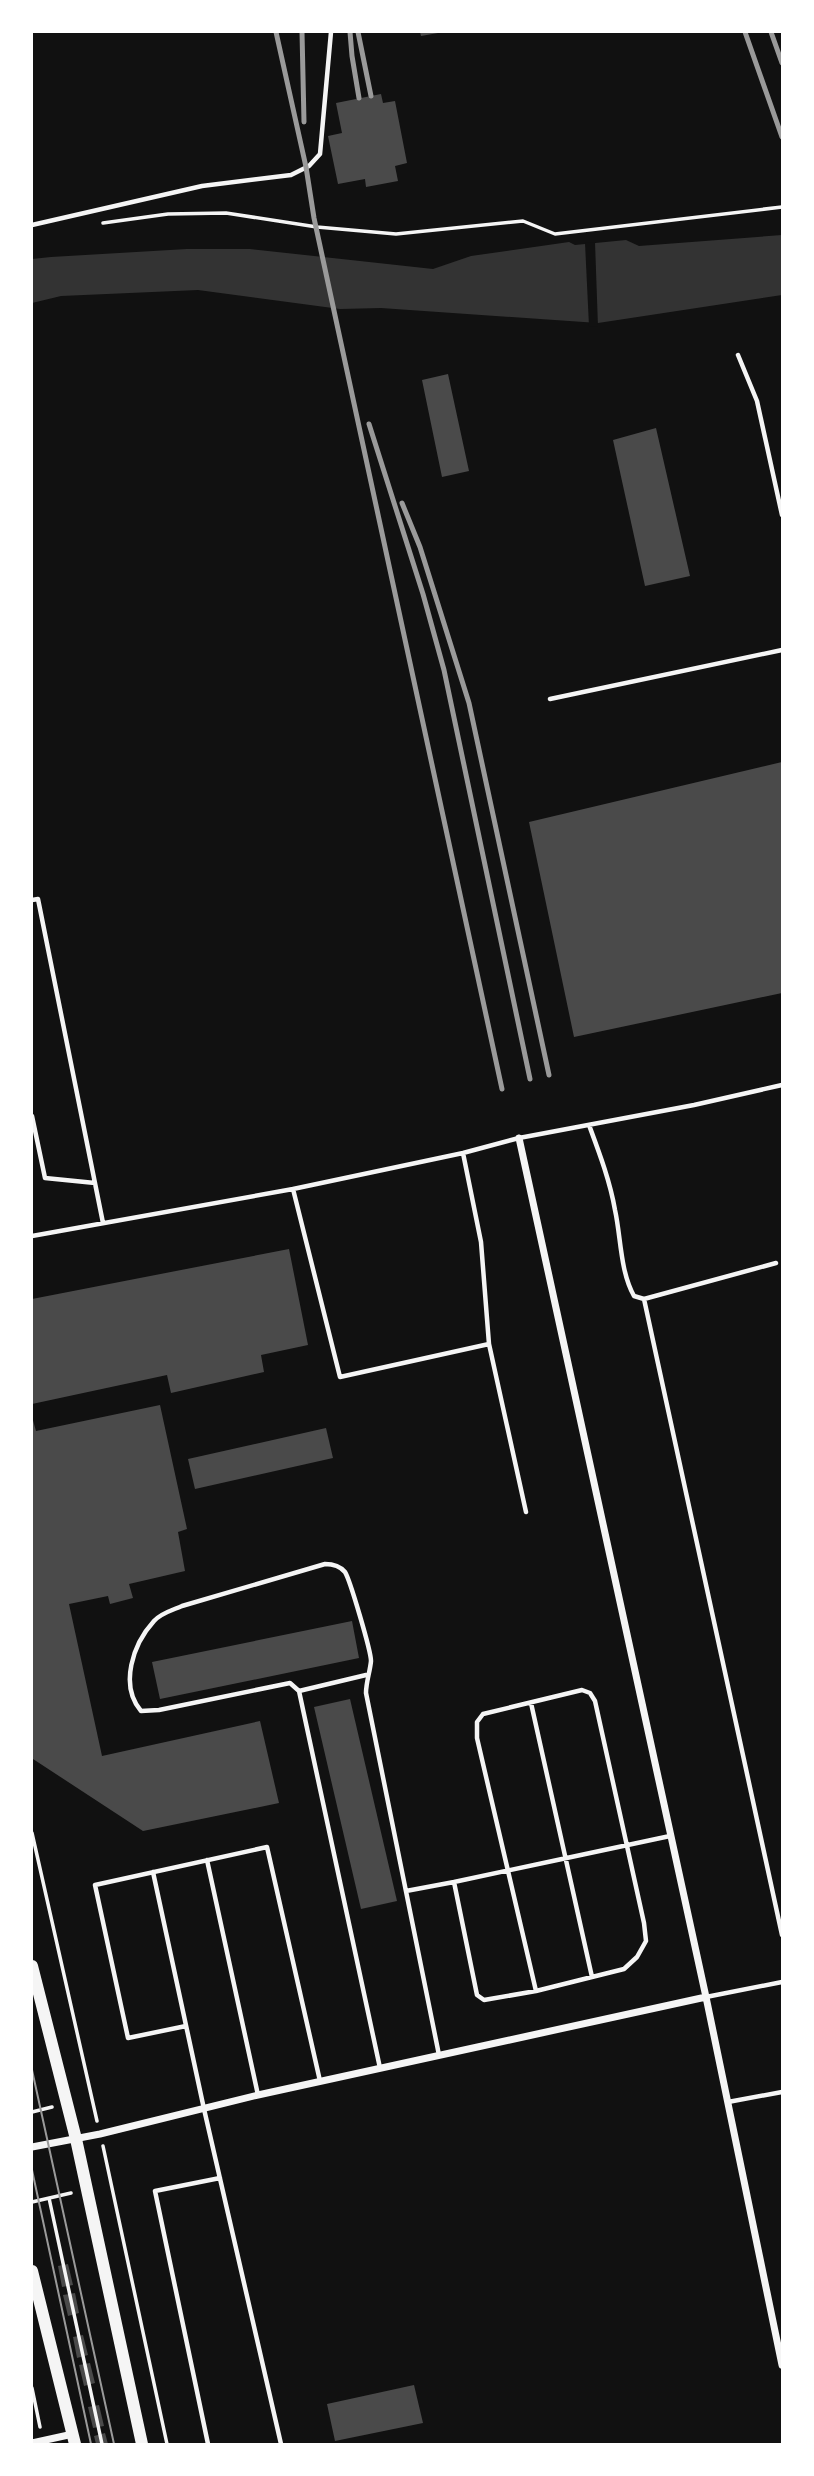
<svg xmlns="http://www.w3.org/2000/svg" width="814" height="2476" font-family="Inter,sans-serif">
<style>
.water{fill:#333}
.pier{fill:#111}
.building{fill:#4a4a4a}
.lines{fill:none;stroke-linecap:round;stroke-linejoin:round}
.path{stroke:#f5f5f5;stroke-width:3.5}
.service{stroke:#f5f5f5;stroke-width:4.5}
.minor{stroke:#f5f5f5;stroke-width:7}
.secondary{stroke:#f5f5f5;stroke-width:12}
.tram{stroke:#9a9a9a;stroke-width:2}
.rail{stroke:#9a9a9a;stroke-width:5}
</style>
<rect width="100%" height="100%" fill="#111"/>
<path class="water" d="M 782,235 L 782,295 L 598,323 L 381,308 L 340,309 L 198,290 L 61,296 L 32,303 L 32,259 L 51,257 L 187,249 L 250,249 L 433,269 L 471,256 L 569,242 L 575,245 L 626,240 L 639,246 Z"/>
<path class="pier" d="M 595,242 L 598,327 L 589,326 L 585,243 Z"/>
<path class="building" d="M 420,32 L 437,32 L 438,33 L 421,36 Z
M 381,94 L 383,103 L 395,101 L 407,163 L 395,166 L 398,181 L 366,187 L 365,179 L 338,184 L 328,136 L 342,133 L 336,103 Z
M 448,374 L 469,471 L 442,477 L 422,380 Z
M 656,428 L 690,576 L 645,586 L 613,440 Z
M 782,762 L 782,993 L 574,1037 L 529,822 Z
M 289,1249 L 308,1345 L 261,1355 L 264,1372 L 171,1393 L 167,1375 L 32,1404 L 32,1299 Z
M 160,1405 L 187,1529 L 178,1532 L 185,1571 L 129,1584 L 133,1598 L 110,1604 L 108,1596 L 69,1604 L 102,1756 L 260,1721 L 279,1803 L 143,1831 L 33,1759 L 32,1417 L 36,1431 Z
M 326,1428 L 333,1458 L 195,1489 L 188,1459 Z
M 352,1621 L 359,1658 L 160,1699 L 152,1662 Z
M 350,1699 L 397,1901 L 361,1909 L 314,1707 Z
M 68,2264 L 73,2285 L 62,2287 L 58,2266 Z
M 75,2293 L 79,2313 L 68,2316 L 63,2295 Z
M 83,2335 L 88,2355 L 77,2358 L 73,2337 Z
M 90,2363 L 95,2383 L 84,2386 L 79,2365 Z
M 414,2385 L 423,2423 L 335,2441 L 327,2404 Z
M 99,2405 L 104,2426 L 93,2428 L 88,2407 Z
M 105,2433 L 108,2444 L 96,2444 L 94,2436 Z"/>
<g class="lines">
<path class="path" d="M 103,223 L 168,214 L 226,213 L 317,227 L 396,234 L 523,221 L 555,234 L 782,207
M 32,1833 L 97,2121
M 32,2112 L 52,2107
M 103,2146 L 167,2444
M 49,2198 L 102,2444
M 32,2202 L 71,2193
M 32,2388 L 40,2427"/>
<path class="service" d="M 32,225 L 202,186 L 291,175 L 309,166 L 320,154 L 331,32
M 738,355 L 757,401 L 782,515
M 550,699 L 782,650
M 32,900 L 38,899 L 103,1223
M 32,1116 L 45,1178 L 95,1183
M 589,1125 C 599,1152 610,1181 615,1210 C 621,1237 620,1271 634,1296 L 644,1299 L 776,1263
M 463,1153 L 481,1242 L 489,1344
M 293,1189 L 340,1377 L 489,1344 L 526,1512
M 32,1236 L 293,1189 L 463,1153 L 519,1138 L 694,1105 L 782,1085
M 644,1299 L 782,1935
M 299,1691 L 366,1675
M 531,1703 L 592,1977
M 207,1860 L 258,2095
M 153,1872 L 204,2109 L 281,2444
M 406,1891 L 454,1882
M 536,1991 L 477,1738 L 477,1722 L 483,1714 L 582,1690 L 590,1693 L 595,1701 L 644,1923 L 646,1941 L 637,1957 L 624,1969 L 536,1991 L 484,2000 L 477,1995 L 454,1882 C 526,1867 598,1851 670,1836
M 706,1997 L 782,1982
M 186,2026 L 128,2038 L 95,1885 L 267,1847 L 320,2081
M 380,2068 L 299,1691 L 290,1683 L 159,1710 L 141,1711 C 119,1685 133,1644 154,1621 C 161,1613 173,1610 182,1606 L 325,1564 C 333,1564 340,1566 345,1572 C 350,1580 371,1651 371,1661 C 370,1672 366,1682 366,1693 L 439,2055
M 728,2102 L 782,2092
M 208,2444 L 155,2191 L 220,2178"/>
<path class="minor" d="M 519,1138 L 706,1997 L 782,2365
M 32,2147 L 100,2134 L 258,2095 L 706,1997
M 32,2443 L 73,2434"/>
<path class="secondary" d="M 32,1966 L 76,2139 L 142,2444
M 32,2271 L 75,2444"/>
<path class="tram" d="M 32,2070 L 114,2444
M 32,2170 L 91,2444"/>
<path class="rail" d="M 276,32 L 306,167 L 314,218 L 502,1089
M 302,32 L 304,122
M 350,32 L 352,56 L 359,98
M 358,32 L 371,96
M 745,32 L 782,137
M 771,32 L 782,63
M 369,424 L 423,594 L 444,670 L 530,1079
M 402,503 L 420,547 L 469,703 L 549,1075"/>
</g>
<rect width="814" height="2476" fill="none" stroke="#ffffff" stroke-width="66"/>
</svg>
